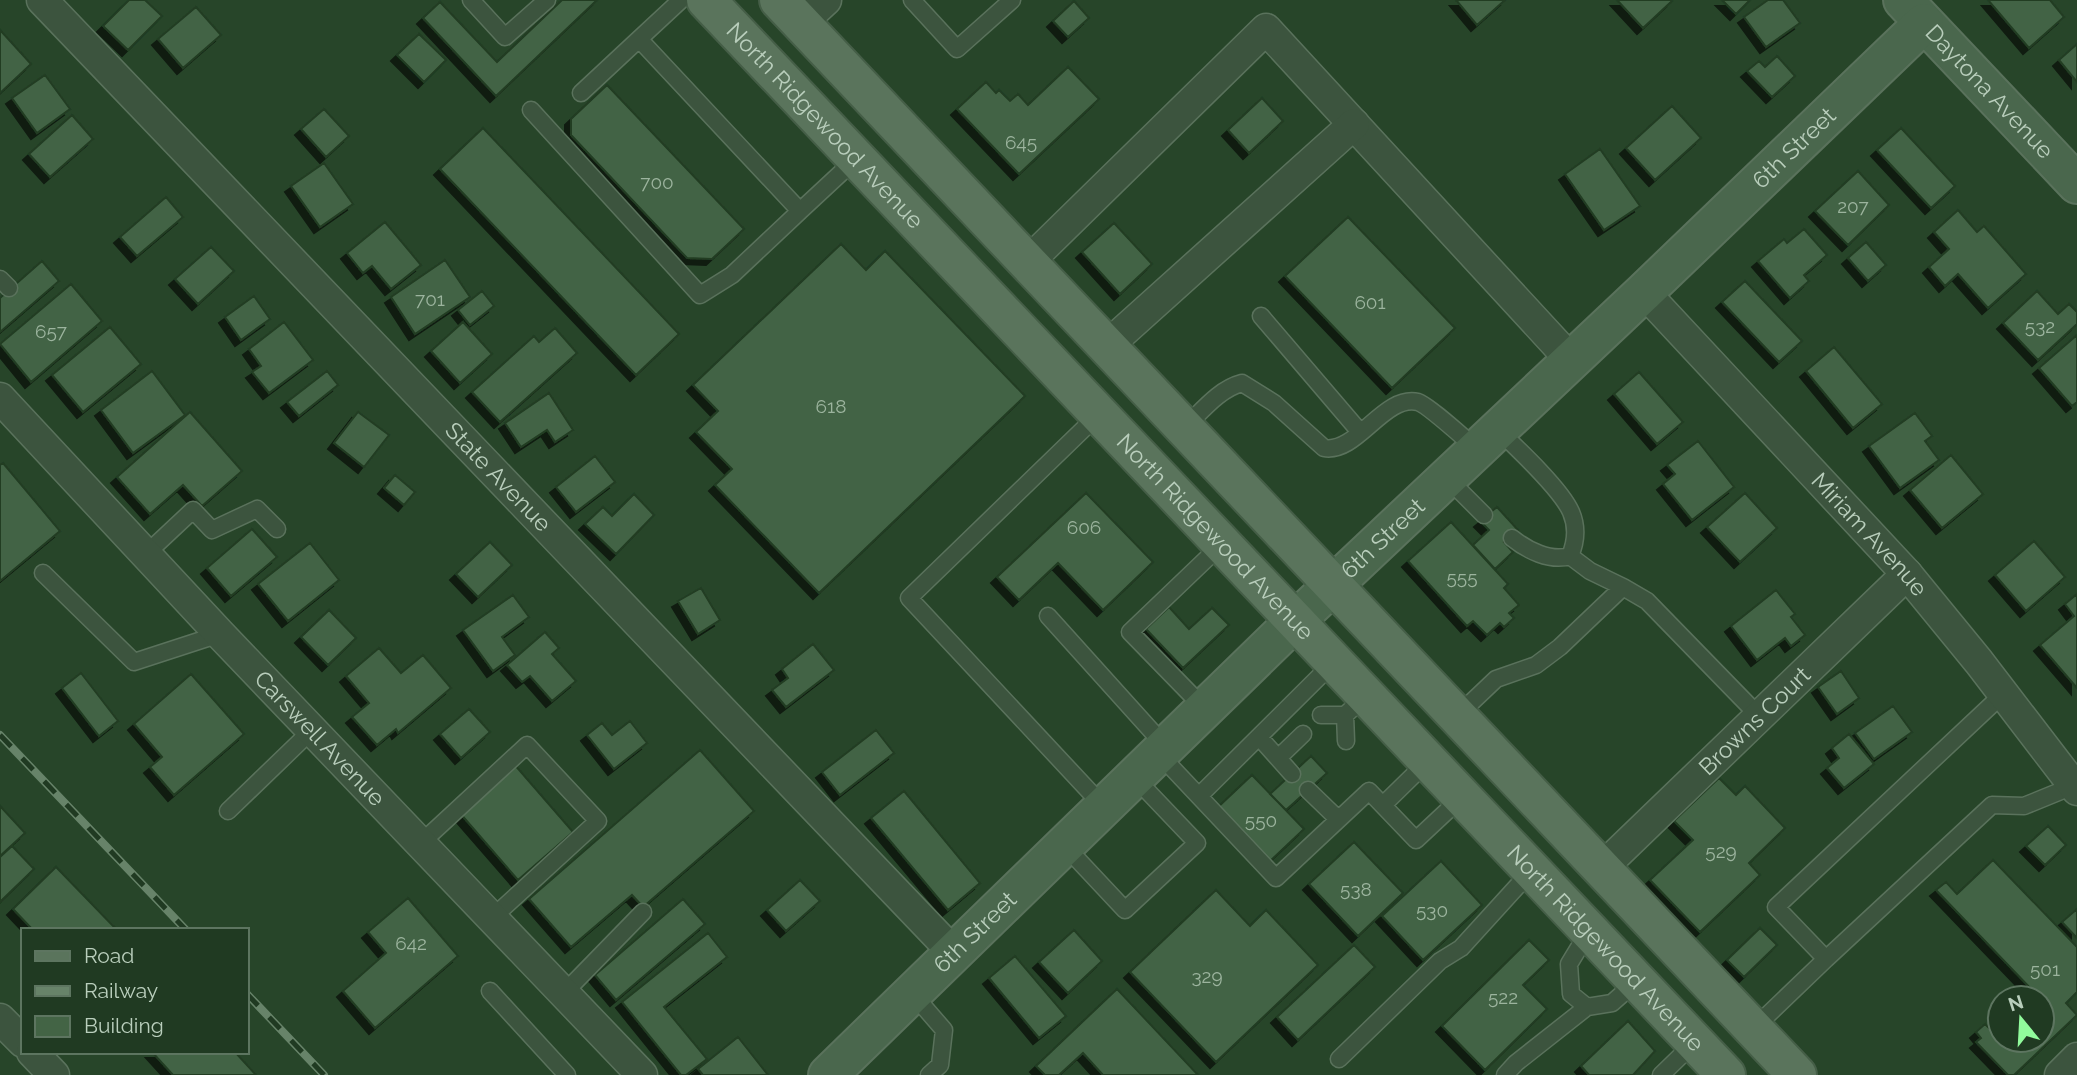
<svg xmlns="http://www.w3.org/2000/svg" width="2077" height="1075" font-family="Raleway,sans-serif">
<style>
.building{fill:#436445;stroke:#223c24;stroke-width:2;filter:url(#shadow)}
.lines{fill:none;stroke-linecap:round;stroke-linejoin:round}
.lane-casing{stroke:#5a725c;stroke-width:19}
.street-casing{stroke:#5a725c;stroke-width:33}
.secondary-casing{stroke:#5a725c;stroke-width:42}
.primary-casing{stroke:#455e47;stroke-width:42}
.lane{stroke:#3c543e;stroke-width:16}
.street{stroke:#3c543e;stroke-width:30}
.secondary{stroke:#4a674d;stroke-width:38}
.primary{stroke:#5a745c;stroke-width:38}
.rail-casing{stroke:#678369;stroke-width:8}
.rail{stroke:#203a22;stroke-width:5;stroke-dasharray:16;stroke-linecap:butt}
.labels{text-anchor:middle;stroke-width:5;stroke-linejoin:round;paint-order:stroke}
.number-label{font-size:19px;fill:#9cb49e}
.street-label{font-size:23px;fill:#b9cebc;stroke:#203a22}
</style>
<defs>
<filter id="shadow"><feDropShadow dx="-6" dy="6" stdDeviation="0" flood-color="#0009"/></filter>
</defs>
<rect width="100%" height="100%" fill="#274529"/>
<path class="building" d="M 129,0 L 145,0 L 162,16 L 128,50 L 103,26 Z
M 562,0 L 597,0 L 496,96 L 423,18 L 440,2 L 497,62 Z
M 1456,0 L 1505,0 L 1477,25 Z
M 1617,0 L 1671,0 L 1672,1 L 1643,28 Z
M 1722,0 L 1750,0 L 1736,14 Z
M 1768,0 L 1783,0 L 1800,23 L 1766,47 L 1744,17 Z
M 1988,0 L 2050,0 L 2064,17 L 2029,48 Z
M 1074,1 L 1089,18 L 1068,37 L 1053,21 Z
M 196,7 L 221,35 L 183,68 L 158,39 Z
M 0,30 L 31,64 L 0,93 Z
M 419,34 L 446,60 L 424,82 L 397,55 Z
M 2077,44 L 2077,82 L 2059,60 Z
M 1777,56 L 1795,76 L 1772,97 L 1747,71 L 1759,61 L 1765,67 Z
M 1068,67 L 1099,99 L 1019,174 L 957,109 L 986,82 L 996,93 L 999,90 L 1010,101 L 1018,94 L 1028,105 Z
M 45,75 L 70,109 L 37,133 L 12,98 Z
M 607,85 L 744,229 L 712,259 L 687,258 L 571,135 L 571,119 Z
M 1262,98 L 1283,121 L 1249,153 L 1228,130 Z
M 1672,106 L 1701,138 L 1655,180 L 1626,148 Z
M 324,109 L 349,136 L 326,157 L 301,129 Z
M 72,115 L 93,139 L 50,177 L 29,154 Z
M 483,128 L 679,334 L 636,375 L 440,169 Z
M 1901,128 L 1955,186 L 1931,208 L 1877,150 Z
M 1600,149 L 1640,206 L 1604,230 L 1565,174 Z
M 324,163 L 353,204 L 320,227 L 291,186 Z
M 1858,171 L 1889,205 L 1848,245 L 1815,211 Z
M 166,197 L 183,217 L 137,256 L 120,237 Z
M 1958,210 L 1977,232 L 1984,226 L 2026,274 L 1988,308 L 1958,274 L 1945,286 L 1929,267 L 1949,249 L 1934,232 Z
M 1348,217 L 1455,328 L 1392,388 L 1285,276 Z
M 385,222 L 421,265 L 391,289 L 372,266 L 363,273 L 347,253 Z
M 1114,223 L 1152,264 L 1120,294 L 1082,252 Z
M 1804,229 L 1827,255 L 1804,275 L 1809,281 L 1790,298 L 1758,261 L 1784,239 L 1787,243 Z
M 1866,242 L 1886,265 L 1868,281 L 1848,258 Z
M 841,244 L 866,270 L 885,251 L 1025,396 L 819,593 L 715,485 L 732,469 L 696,432 L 718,411 L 693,385 Z
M 211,247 L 234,271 L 198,304 L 175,279 Z
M 445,260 L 470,297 L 415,334 L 391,297 Z
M 42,261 L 59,281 L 0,332 L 0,298 Z
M 1745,281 L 1802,341 L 1779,362 L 1722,302 Z
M 71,284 L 102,321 L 31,382 L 0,344 Z
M 482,291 L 494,306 L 470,325 L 458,310 Z
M 2037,291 L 2058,314 L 2069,304 L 2077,312 L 2077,324 L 2038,360 L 2003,323 Z
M 254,296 L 270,319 L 241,340 L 225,317 Z
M 284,322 L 313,360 L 269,393 L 252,372 L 261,366 L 249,349 Z
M 463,322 L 492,354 L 460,383 L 431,351 Z
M 110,327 L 141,364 L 83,412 L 52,375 Z
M 555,328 L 577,353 L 500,422 L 472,392 L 534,336 L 539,342 Z
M 2077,335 L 2077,402 L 2072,406 L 2039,368 Z
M 1834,347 L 1882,404 L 1853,428 L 1806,371 Z
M 152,371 L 185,415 L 133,453 L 101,410 Z
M 327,371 L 338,385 L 299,416 L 287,402 Z
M 1639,372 L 1683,422 L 1657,444 L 1614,394 Z
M 549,393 L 573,430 L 555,442 L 547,430 L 521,447 L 505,423 Z
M 190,412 L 242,471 L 202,506 L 183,485 L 150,514 L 117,477 Z
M 358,412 L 389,435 L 364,467 L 334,443 Z
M 1915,413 L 1932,436 L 1925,441 L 1939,460 L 1900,488 L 1869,446 Z
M 1698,441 L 1734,487 L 1692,520 L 1663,484 L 1675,474 L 1667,465 Z
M 1951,455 L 1983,494 L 1942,528 L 1910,490 Z
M 595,456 L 615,482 L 576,512 L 556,487 Z
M 3,463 L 60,531 L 0,581 L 0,465 Z
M 395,475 L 415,492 L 404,505 L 384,488 Z
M 1086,493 L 1153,562 L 1103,610 L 1058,563 L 1019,600 L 997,577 Z
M 1745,493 L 1777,528 L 1740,562 L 1707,527 Z
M 634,494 L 654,515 L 616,554 L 585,524 L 603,507 L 612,516 Z
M 1497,507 L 1518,530 L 1504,542 L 1513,552 L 1495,569 L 1473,545 L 1489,530 L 1480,521 Z
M 1451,522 L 1508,584 L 1504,588 L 1519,605 L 1509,613 L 1514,618 L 1504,627 L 1500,623 L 1487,635 L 1473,621 L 1467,626 L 1408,561 Z
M 252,529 L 277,557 L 231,596 L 207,568 Z
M 2034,541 L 2065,577 L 2026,611 L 1995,575 Z
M 490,542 L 512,565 L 478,597 L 456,574 Z
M 310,543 L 339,580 L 288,621 L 258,584 Z
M 701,588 L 720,620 L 698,634 L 678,601 Z
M 1776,590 L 1795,614 L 1791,617 L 1805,635 L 1791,646 L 1785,638 L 1757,660 L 1731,626 Z
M 2077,594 L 2077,688 L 2040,645 L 2074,616 L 2065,604 Z
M 513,595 L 529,617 L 502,637 L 515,655 L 493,671 L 463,630 Z
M 1169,607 L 1189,629 L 1212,608 L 1229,625 L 1183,668 L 1146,629 Z
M 329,610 L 356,638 L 328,665 L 301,637 Z
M 545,632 L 559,648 L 552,654 L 576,681 L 552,701 L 530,676 L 522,682 L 507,665 Z
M 813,644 L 834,670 L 786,707 L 772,690 L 788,678 L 782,669 Z
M 379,648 L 401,673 L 423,655 L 451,688 L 398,733 L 396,729 L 377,745 L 352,717 L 369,703 L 346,676 Z
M 1841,671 L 1859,698 L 1837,714 L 1818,687 Z
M 81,673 L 118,721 L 99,736 L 62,688 Z
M 191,674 L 244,734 L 174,795 L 150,767 L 162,757 L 134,724 Z
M 1893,706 L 1912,732 L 1874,759 L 1855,733 Z
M 469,709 L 490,732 L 461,758 L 440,734 Z
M 630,721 L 647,743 L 614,769 L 587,735 L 602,723 L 612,735 Z
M 876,730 L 894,753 L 840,795 L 822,772 Z
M 1849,734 L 1874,764 L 1844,788 L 1827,768 L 1839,758 L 1832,748 Z
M 700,750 L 754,811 L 643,907 L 632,895 L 571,947 L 529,899 Z
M 1311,756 L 1327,773 L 1286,810 L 1270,794 Z
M 514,764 L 573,832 L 518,880 L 459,812 Z
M 1252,775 L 1304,829 L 1268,863 L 1216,809 Z
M 1719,778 L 1736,795 L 1745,786 L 1785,828 L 1749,863 L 1760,875 L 1700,932 L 1650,880 L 1693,840 L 1674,821 Z
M 904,791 L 980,883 L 948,910 L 871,818 Z
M 0,806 L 25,833 L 0,856 Z
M 2048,826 L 2066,845 L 2045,865 L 2026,846 Z
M 1354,842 L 1403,893 L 1358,936 L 1309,884 Z
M 12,846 L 34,869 L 0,902 L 0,857 Z
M 1993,860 L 2077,947 L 2077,992 L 2066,1003 L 2077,1015 L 2014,1075 L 2008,1075 L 1976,1042 L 1981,1038 L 1976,1032 L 1985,1024 L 1992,1031 L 2000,1024 L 2000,1040 L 2042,1040 L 2042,998 L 2027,998 L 2034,992 L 1936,890 L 1946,882 L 1957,894 Z
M 1441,861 L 1482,905 L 1423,960 L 1382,916 Z
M 56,867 L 117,930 L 33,930 L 13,909 Z
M 800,880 L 820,901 L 786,931 L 767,910 Z
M 1216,890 L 1250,926 L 1266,910 L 1318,965 L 1216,1062 L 1130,972 Z
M 408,898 L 458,956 L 375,1028 L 343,991 L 386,953 L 368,932 Z
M 683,899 L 705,924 L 616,1000 L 595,975 Z
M 2077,909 L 2077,938 L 2062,922 Z
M 1760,928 L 1777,945 L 1744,977 L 1727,960 Z
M 1074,930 L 1102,961 L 1068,993 L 1039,962 Z
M 708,933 L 727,957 L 664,1007 L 707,1059 L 686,1075 L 681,1075 L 622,1002 Z
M 1529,940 L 1549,960 L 1523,985 L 1547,1009 L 1485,1070 L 1442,1026 Z
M 1354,945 L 1375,967 L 1298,1040 L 1277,1017 Z
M 1015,956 L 1066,1016 L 1039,1038 L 989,978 Z
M 1117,989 L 1198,1075 L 1103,1075 L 1083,1053 L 1059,1075 L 1045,1075 L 1036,1066 Z
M 1628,1021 L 1655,1051 L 1633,1075 L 1589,1075 L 1581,1066 Z
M 738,1037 L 768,1075 L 703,1075 L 698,1069 Z
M 152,1052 L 235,1052 L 256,1075 L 173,1075 Z"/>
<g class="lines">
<defs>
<path id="lane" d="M 471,0 L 505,37 L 547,0
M 681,0 L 639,39 L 800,211 L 856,159
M 912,0 L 957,49 L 1012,0
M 581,93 L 639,39
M 531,110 L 700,295 L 732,275 L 800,211
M 0,279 L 9,288
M 1261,316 L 1360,432
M 1099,414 L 909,598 L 1104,807
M 1184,428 C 1202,411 1219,389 1242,383 L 1274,403 L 1324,448 C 1357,454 1384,394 1418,402 C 1428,405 1466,440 1477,449
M 1498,430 C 1517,448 1561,489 1571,512 C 1577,526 1576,542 1570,556 L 1590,571 L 1623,587 L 1647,601 L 1759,716
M 1447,478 L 1484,515
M 1512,538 C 1527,550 1550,562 1570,556
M 146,554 L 193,510 L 212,530 L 257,509 L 277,529
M 43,573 L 134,662 L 220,634
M 1048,616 L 1166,747
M 1205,709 L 1130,632 L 1222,544
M 1321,715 L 1345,715 L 1366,696
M 1345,715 L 1346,741
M 1457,716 L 1496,679 L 1536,665 L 1560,647 L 1623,587
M 1259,737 L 1292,774
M 1159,754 L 1276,878 L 1369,791 L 1416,840 L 1462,797
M 1278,758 L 1303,734
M 1308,790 L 1338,819
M 1199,796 L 1334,662
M 1383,805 L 1428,761
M 228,811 L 312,730
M 421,843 L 527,745 L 598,821 L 492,918
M 1064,845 L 1125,910 L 1197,843 L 1134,777
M 1826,959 L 1992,805 L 2024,806 L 2073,786
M 490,991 L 567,1075
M 564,993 L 643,912
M 912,993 L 944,1030 L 940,1065 L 929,1075
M 1587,1007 L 1571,994 L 1569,964 L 1589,931
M 1753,1029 L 1826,959 L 1776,907 L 2003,694
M 1339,1059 L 1440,961 L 1461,948 L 1532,870
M 1505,1075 L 1516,1063 L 1587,1007 L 1612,1003 L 1637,981
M 1661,1075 L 1695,1042"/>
<g id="street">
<path id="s1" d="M 42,0 L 954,953"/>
<path d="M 801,23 L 826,0"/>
<path d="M 1027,263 L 1266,29 L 1571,360"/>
<path id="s2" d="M 1644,292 L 1907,574 L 1979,662 L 2077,790"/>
<path d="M 1107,346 L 1354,124"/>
<path id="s3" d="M 0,398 L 220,634 L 642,1075"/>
<path id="s4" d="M 1602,868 L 1907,574"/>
<path d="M 0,1019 L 23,1042"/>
<path d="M 32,1052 L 54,1075"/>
<path d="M 2060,1075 L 2077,1058"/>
</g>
<g id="secondary">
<path id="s5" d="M 1903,0 L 2077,184"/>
<path id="s6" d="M 828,1075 L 1295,621 L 1644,292 L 1924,23"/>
</g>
<g id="primary">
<path id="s7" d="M 706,0 L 1726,1075"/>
<path d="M 779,0 L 1797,1075"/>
</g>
</defs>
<use href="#lane" class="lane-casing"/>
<use href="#street" class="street-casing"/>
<use href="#secondary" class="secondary-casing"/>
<use href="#primary" class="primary-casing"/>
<use href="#lane" class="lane"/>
<use href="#street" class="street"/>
<use href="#secondary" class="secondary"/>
<use href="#primary" class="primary"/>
<defs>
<path id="rail" d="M 0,735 L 186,930
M 247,994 L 324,1075"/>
</defs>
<use href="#rail" class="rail-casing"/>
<use href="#rail" class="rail"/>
</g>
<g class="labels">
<g class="number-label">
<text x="1021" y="149">645</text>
<text x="657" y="189">700</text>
<text x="1853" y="213">207</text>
<text x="430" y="306">701</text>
<text x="1370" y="309">601</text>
<text x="2040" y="333">532</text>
<text x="51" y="338">657</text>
<text x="831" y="413">618</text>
<text x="1084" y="534">606</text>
<text x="1462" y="584">555</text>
<text x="1261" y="827">550</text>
<text x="1721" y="858">529</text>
<text x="1356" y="896">538</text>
<text x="1432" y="917">530</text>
<text x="411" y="950">642</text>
<text x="2045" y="976">501</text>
<text x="1207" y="983">329</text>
<text x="1503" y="1004">522</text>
</g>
<g class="street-label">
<text dy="8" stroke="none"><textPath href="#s5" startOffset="126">Daytona Avenue</textPath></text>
<text dy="8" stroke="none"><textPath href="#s7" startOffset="173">North Ridgewood Avenue</textPath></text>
<text dy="8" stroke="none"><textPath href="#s6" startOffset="1339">6th Street</textPath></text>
<text dy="8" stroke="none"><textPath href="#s1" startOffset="660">State Avenue</textPath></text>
<text dy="8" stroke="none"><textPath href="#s2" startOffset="331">Miriam Avenue</textPath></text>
<text dy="8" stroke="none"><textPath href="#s7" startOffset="740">North Ridgewood Avenue</textPath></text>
<text dy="8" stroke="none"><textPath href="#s6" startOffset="772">6th Street</textPath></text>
<text dy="8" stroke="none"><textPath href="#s4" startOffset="212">Browns Court</textPath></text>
<text dy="8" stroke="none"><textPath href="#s3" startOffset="467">Carswell Avenue</textPath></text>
<text dy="8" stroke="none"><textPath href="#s6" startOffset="205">6th Street</textPath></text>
<text dy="8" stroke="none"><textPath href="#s7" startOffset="1307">North Ridgewood Avenue</textPath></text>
</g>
</g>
<rect x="21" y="928" width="228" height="126" fill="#203a22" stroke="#5d7560" stroke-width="2"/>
<rect x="35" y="951" width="35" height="10" fill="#5a745c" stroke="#5d7560" stroke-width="2"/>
<text x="84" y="963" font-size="21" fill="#b9cebc">Road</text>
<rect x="35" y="986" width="35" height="10" fill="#678369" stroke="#5d7560" stroke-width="2"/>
<text x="84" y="998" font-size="21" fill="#b9cebc">Railway</text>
<rect x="35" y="1016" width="35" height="21" fill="#436445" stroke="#5d7560" stroke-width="2"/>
<text x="84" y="1033" font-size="21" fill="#b9cebc">Building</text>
<g transform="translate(2021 1019) rotate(342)"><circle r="33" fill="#203a22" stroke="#5d7560" stroke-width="2"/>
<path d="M0-5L12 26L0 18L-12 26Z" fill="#91fb9c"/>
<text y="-10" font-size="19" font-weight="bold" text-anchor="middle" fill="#b9cebc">N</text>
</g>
</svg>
